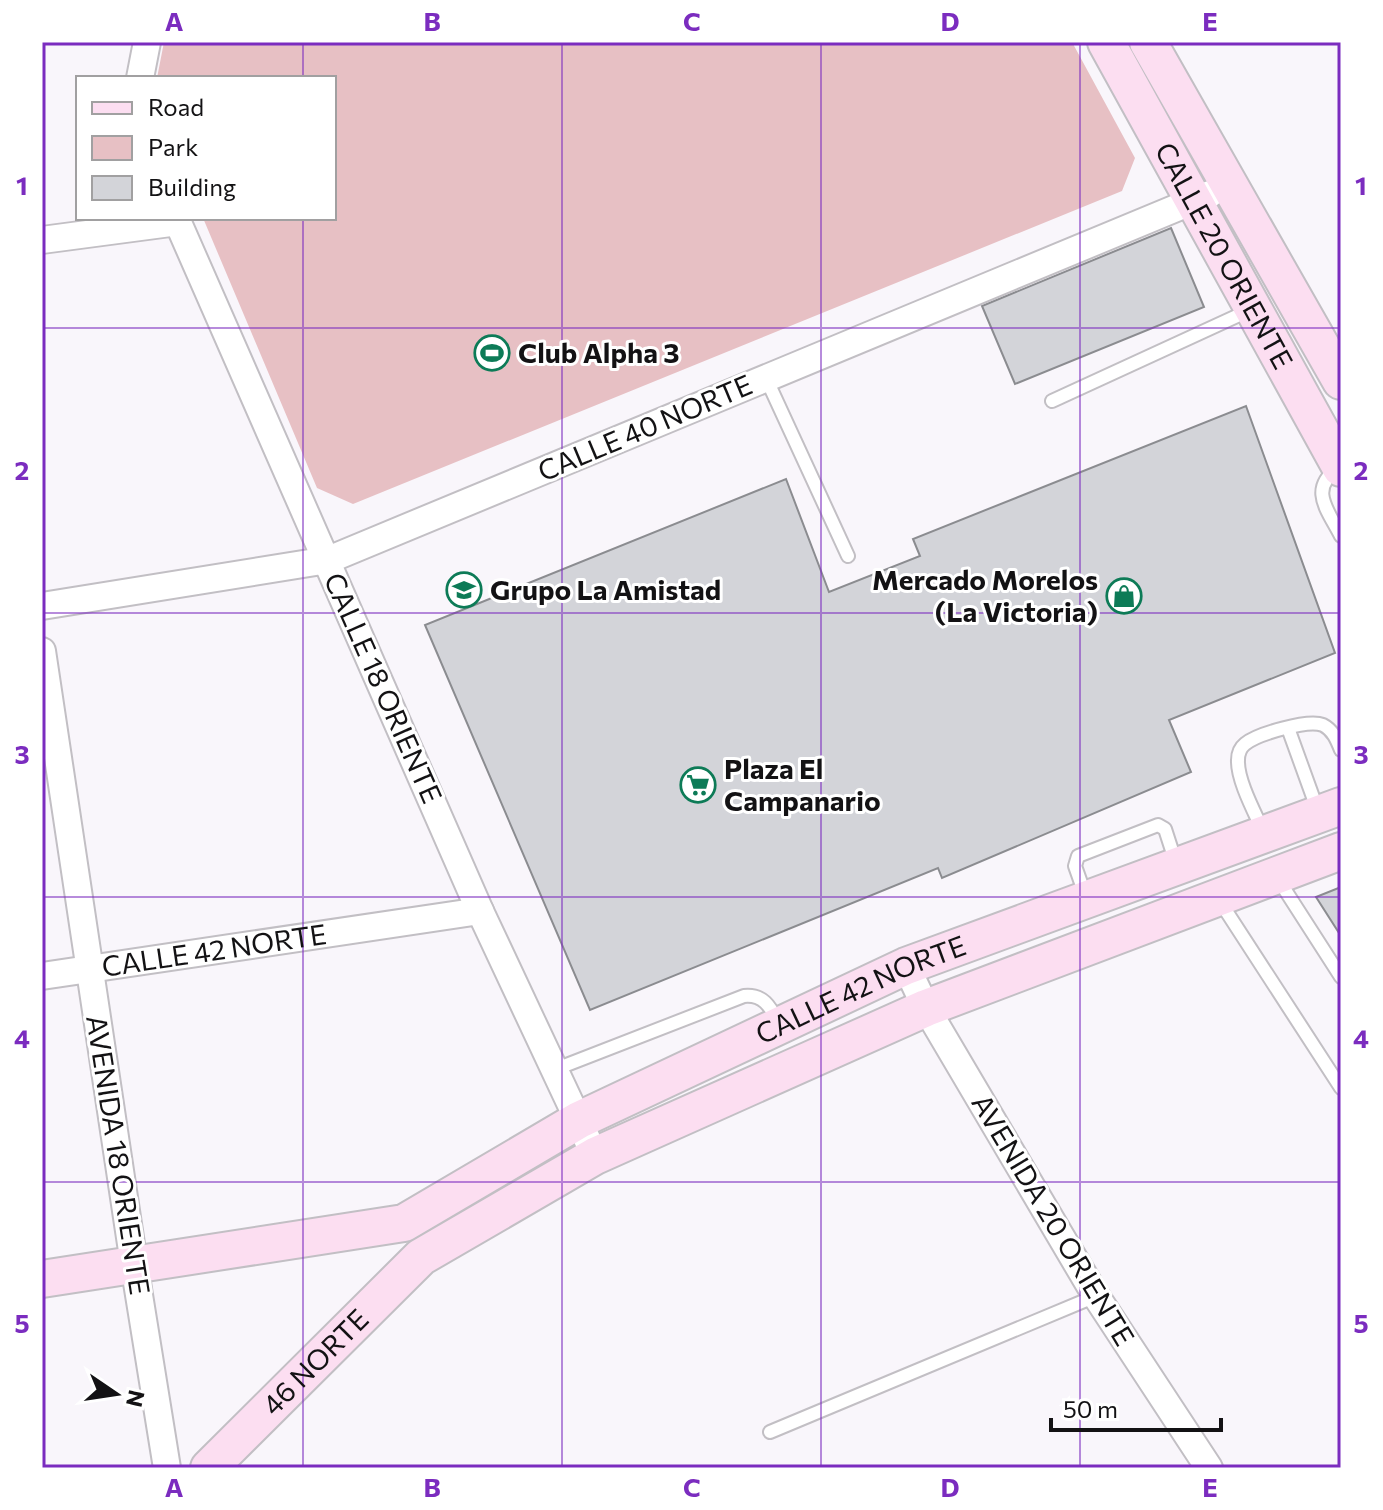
<svg xmlns="http://www.w3.org/2000/svg" width="1383" height="1510" font-family="Commissioner,sans-serif">
<style>
.green{fill:#e7c0c4}
.building{fill:#d3d4d9;stroke:#8b8c90;stroke-width:2}
.lines{fill:none;stroke-linecap:round;stroke-linejoin:round}
.lane-casing{stroke:#c2bfc4;stroke-width:16}
.street-casing{stroke:#c2bfc4;stroke-width:30}
.secondary-casing{stroke:#c2bfc4;stroke-width:40}
.lane{stroke:#fff;stroke-width:12}
.street{stroke:#fff;stroke-width:26}
.secondary{stroke:#fcdef1;stroke-width:36}
.grid{fill:none;stroke:#7b2cbf;stroke-width:2;stroke-opacity:0.55}
.labels{text-anchor:middle;stroke-width:6;stroke-linejoin:round;paint-order:stroke}
.street-label{font-size:28px;fill:#131214;stroke:#fff}
.poi-label{font-size:28px;font-weight:bold;fill:#131214;stroke:#fff;text-anchor:start}
.neatline{fill:none;stroke:#7b2cbf;stroke-width:3}
.grid-label{font-size:26px;text-anchor:middle;font-weight:bold;fill:#7b2cbf}
</style>
<rect width="100%" height="100%" fill="#f9f6fb"/>
<path class="green" d="M 164,42 L 1072,42 L 1135,158 L 1122,191 L 353,504 L 317,488 L 203,218 L 334,218 L 334,78 L 157,78 Z"/>
<path class="building" d="M 1171,228 L 1204,307 L 1015,384 L 982,306 Z
M 1246,406 L 1335,653 L 1169,720 L 1191,772 L 942,878 L 938,868 L 590,1010 L 425,625 L 786,479 L 829,592 L 920,556 L 913,539 Z
M 1341,887 L 1341,936 L 1316,897 Z"/>
<g class="lines">
<defs>
<path id="lane" d="M 766,378 L 848,556
M 1052,401 L 1250,310
M 1339,467 C 1308,489 1327,509 1341,536
M 1288,728 L 1318,811
M 1263,831 C 1255,813 1237,780 1238,760 C 1238,754 1240,748 1245,744 C 1257,734 1308,719 1323,725 C 1333,730 1337,740 1341,750
M 1278,879 L 1341,977
M 1086,897 L 1075,866 L 1078,856 L 1158,825 L 1165,829 L 1176,863
M 1219,900 L 1341,1088
M 556,1069 L 744,996 C 763,994 770,1006 778,1022
M 770,1432 L 1096,1296"/>
<g id="street">
<path d="M 140,78 L 147,42"/>
<path d="M 176,218 L 480,911 L 595,1156"/>
<path d="M 42,240 L 178,222"/>
<path d="M 42,606 L 328,560 L 1210,194"/>
<path d="M 42,651 L 134,1264 L 167,1468"/>
<path d="M 906,966 L 926,1008 L 1096,1296 L 1209,1468"/>
<path id="s1" d="M 42,976 L 480,911"/>
</g>
<g id="secondary">
<path id="s2" d="M 1106,42 L 1341,468"/>
<path d="M 1148,42 L 1341,381"/>
<path id="s3" d="M 42,1279 L 404,1223 L 579,1120 L 906,966 L 1341,806"/>
<path id="s4" d="M 209,1468 L 421,1257 L 595,1156 L 926,1008 L 1341,851"/>
</g>
</defs>
<use href="#lane" class="lane-casing"/>
<use href="#street" class="street-casing"/>
<use href="#secondary" class="secondary-casing"/>
<use href="#lane" class="lane"/>
<use href="#street" class="street"/>
<use href="#secondary" class="secondary"/>
</g>
<path class="grid" d="M 303,42 L 303,78M 562,42 L 562,1468M 821,42 L 821,1468M 1080,42 L 1080,1468M 303,218 L 303,1468M 42,328 L 1341,328M 42,613 L 1341,613M 42,897 L 1341,897M 42,1182 L 1341,1182"/>
<defs>
<symbol id="stadium-ring" viewBox="-11 -11 22 22"><circle r="9.5" fill="#fff" stroke="#0d7b57" stroke-width="1.5"/><path d="M0-5a6.5 5 0 1 0 0 10a6.5 5 0 1 0 0-10ZM-3.5-1.8h7v3.6h-7Z" fill="#0d7b57"/></symbol>
<symbol id="school-ring" viewBox="-11 -11 22 22"><circle r="9.5" fill="#fff" stroke="#0d7b57" stroke-width="1.5"/><path d="M0-5L7-2L0 1L-7-2ZM-4 1L0 2.5L4 1V4Q0 6-4 4Z" fill="#0d7b57"/></symbol>
<symbol id="shop-ring" viewBox="-11 -11 22 22"><circle r="9.5" fill="#fff" stroke="#0d7b57" stroke-width="1.5"/><path d="M-5-2.5h2.3a2.7 3.5 0 0 1 5.4 0H5L5.5 6h-11ZM-1.5-2.5h3a1.5 2.3 0 0 0-3 0Z" fill="#0d7b57"/></symbol>
<symbol id="supermarket-ring" viewBox="-11 -11 22 22"><circle r="9.5" fill="#fff" stroke="#0d7b57" stroke-width="1.5"/><path d="M-6-5.5h2.5l.6 2H6L4.5 2H-2.5L-4.4-4H-6ZM-1.5 3.2a1.3 1.3 0 1 0 .1 0ZM3 3.2a1.3 1.3 0 1 0 .1 0Z" fill="#0d7b57"/></symbol>
</defs>
<g fill-rule="evenodd">
<use href="#stadium-ring" x="472" y="333" width="40" height="40"/>
<use href="#school-ring" x="444" y="570" width="40" height="40"/>
<use href="#shop-ring" x="1104" y="576" width="40" height="40"/>
<use href="#supermarket-ring" x="678" y="765" width="40" height="40"/>
</g>
<g class="labels">
<g class="street-label">
<text dy="10" stroke="none"><textPath href="#s2" startOffset="244">CALLE 20 ORIENTE</textPath></text>
<text transform="translate(645 428) rotate(-23)" y="10">CALLE 40 NORTE</text>
<text transform="translate(383 688) rotate(66)" y="10">CALLE 18 ORIENTE</text>
<text dy="10" stroke="none"><textPath href="#s1" startOffset="174">CALLE 42 NORTE</textPath></text>
<text dy="10" stroke="none"><textPath href="#s3" startOffset="880">CALLE 42 NORTE</textPath></text>
<text transform="translate(118 1155) rotate(81)" y="10">AVENIDA 18 ORIENTE</text>
<text transform="translate(1053 1220) rotate(59)" y="10">AVENIDA 20 ORIENTE</text>
<text dy="10" stroke="none"><textPath href="#s4" startOffset="150">46 NORTE</textPath></text>
</g>
<g class="poi-label">
<text x="518" y="363">Club Alpha 3</text>
<text x="1098" y="590" text-anchor="end">Mercado Morelos<tspan x="1098" dy="32">(La Victoria)</tspan></text>
<text x="490" y="600">Grupo La Amistad</text>
<text x="724" y="779">Plaza El<tspan x="724" dy="32">Campanario</tspan></text>
</g>
</g>
<rect width="1383" height="1510" fill="none" stroke="#ffffff" stroke-width="88"/>
<rect x="76" y="76" width="260" height="144" fill="#ffffff" stroke="#a1a0a1" stroke-width="2"/>
<rect x="92" y="102" width="40" height="12" fill="#fcdef1" stroke="#a1a0a1" stroke-width="2"/>
<text x="148" y="116" font-size="24" fill="#131214">Road</text>
<rect x="92" y="136" width="40" height="24" fill="#e7c0c4" stroke="#a1a0a1" stroke-width="2"/>
<text x="148" y="156" font-size="24" fill="#131214">Park</text>
<rect x="92" y="176" width="40" height="24" fill="#d3d4d9" stroke="#a1a0a1" stroke-width="2"/>
<text x="148" y="196" font-size="24" fill="#131214">Building</text>
<g transform="translate(116 1394) rotate(103)" stroke="#ffffff" stroke-width="6" paint-order="stroke">
<path d="M0-6L14 30L0 20L-14 30Z" fill="#131214"/>
<text y="-12" font-size="22" font-weight="bold" text-anchor="middle" fill="#131214">N</text>
</g>
<path d="M1051 1418v12h170v-12" fill="none" stroke="#131214" stroke-width="4"/>
<text x="1063" y="1418" font-size="24" fill="#131214" stroke="#ffffff" stroke-width="6" paint-order="stroke">50 m</text>
<rect x="44" y="44" width="1295" height="1422" class="neatline"/>
<g class="grid-label">
<text x="174" y="31">A</text>
<text x="432" y="31">B</text>
<text x="692" y="31">C</text>
<text x="950" y="31">D</text>
<text x="1210" y="31">E</text>
<text x="22" y="195">1</text>
<text x="1361" y="195">1</text>
<text x="22" y="480">2</text>
<text x="1361" y="480">2</text>
<text x="22" y="764">3</text>
<text x="1361" y="764">3</text>
<text x="22" y="1048">4</text>
<text x="1361" y="1048">4</text>
<text x="22" y="1333">5</text>
<text x="1361" y="1333">5</text>
<text x="174" y="1497">A</text>
<text x="432" y="1497">B</text>
<text x="692" y="1497">C</text>
<text x="950" y="1497">D</text>
<text x="1210" y="1497">E</text>
</g>
</svg>
